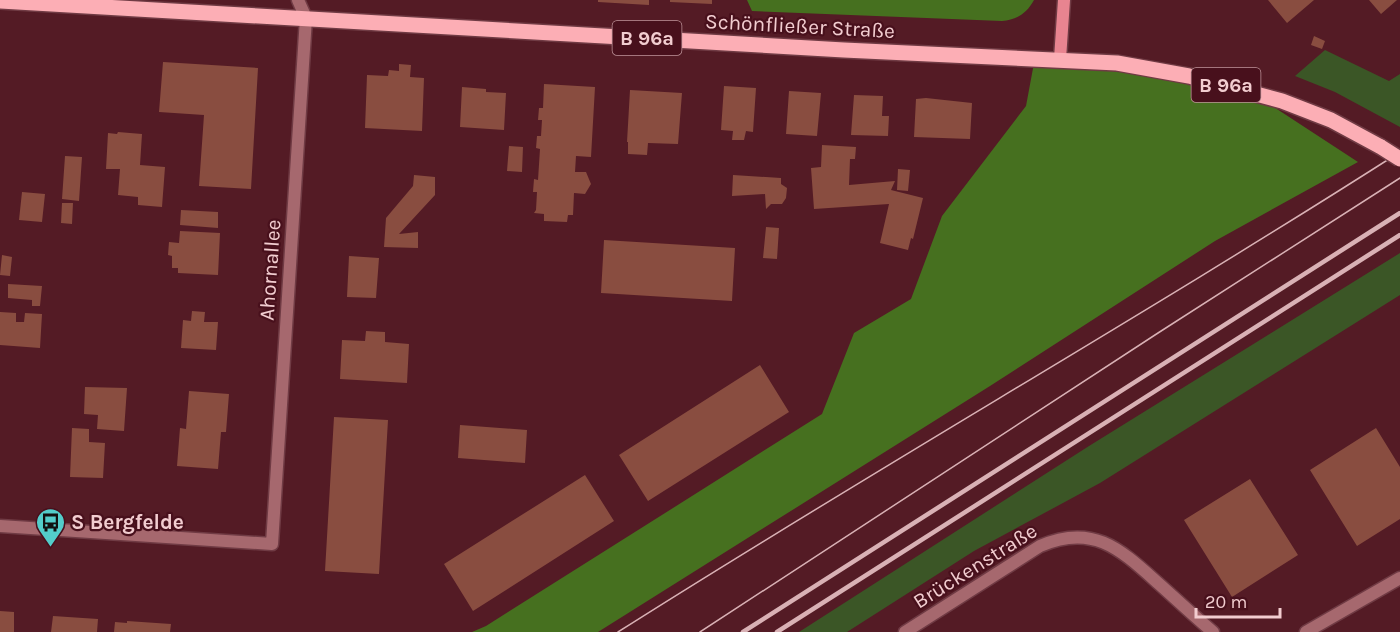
<svg xmlns="http://www.w3.org/2000/svg" width="1400" height="632" font-family="Karla,sans-serif">
<style>
.green{fill:#3b5626}
.forest{fill:#46701f}
.building{fill:#894d40}
.lines{fill:none;stroke-linecap:round;stroke-linejoin:round}
.minor-casing{stroke:#703b44;stroke-width:15}
.secondary-casing{stroke:#703b44;stroke-width:15}
.primary-casing{stroke:#703b44;stroke-width:18}
.minor{stroke:#a6686e;stroke-width:12}
.secondary{stroke:#e88490;stroke-width:12}
.primary{stroke:#fcaeb5;stroke-width:15}
.tram{stroke:#d9b1b5;stroke-width:1.5}
.rail{stroke:#d9b1b5;stroke-width:4.5}
.primary-bridge-casing{stroke:#703b44;stroke-width:18;stroke-linecap:butt}
.primary-bridge{stroke:#fcaeb5;stroke-width:15}
.labels{text-anchor:middle;stroke-width:4.5;stroke-linejoin:round;paint-order:stroke}
.shield{fill:#48101c;stroke:#bf949a;stroke-width:1.5}
.shield-label{font-size:20px;font-weight:bold;fill:#f2cdd0}
.street-label{font-size:21px;fill:#f2cdd0;stroke:#48101c}
.poi-label{font-size:21px;font-weight:bold;fill:#f2cdd0;stroke:#48101c;text-anchor:start}
</style>
<rect width="100%" height="100%" fill="#541b25"/>
<path class="green" d="M 1325,50 L 1389,81 L 1400,74 L 1400,127 L 1335,92 L 1295,76 Z
M 1400,253 L 1400,295 L 1100,483 L 974,551 L 847,632 L 799,632 L 1089,446 Z"/>
<path class="forest" d="M 747,0 L 1034,0 C 1027,13 1017,20 1002,21 L 752,11 Z
M 1034,63 L 1144,73 L 1266,102 L 1358,162 L 1215,241 L 990,386 L 598,632 L 472,632 L 486,626 L 822,414 L 854,333 L 911,299 L 942,216 L 1026,106 Z"/>
<path class="building" d="M 598,0 L 649,0 L 649,5 L 598,2 Z
M 670,0 L 712,0 L 712,4 L 670,2 Z
M 1268,0 L 1314,0 L 1287,23 Z
M 1369,0 L 1397,0 L 1381,14 Z
M 1314,36 L 1325,41 L 1322,49 L 1311,45 Z
M 163,62 L 258,68 L 251,189 L 199,186 L 204,115 L 159,112 Z
M 399,64 L 411,65 L 410,77 L 424,78 L 422,131 L 365,128 L 367,75 L 388,76 L 389,70 L 399,71 Z
M 544,84 L 595,87 L 591,157 L 576,156 L 575,172 L 586,172 L 591,184 L 585,194 L 574,193 L 573,215 L 568,215 L 567,222 L 544,221 L 544,214 L 534,213 L 536,210 L 537,192 L 533,192 L 534,179 L 538,180 L 540,149 L 536,148 L 537,136 L 541,136 L 542,120 L 538,120 L 539,108 L 543,108 Z
M 724,86 L 756,88 L 753,132 L 746,131 L 744,140 L 732,140 L 733,131 L 721,130 Z
M 462,87 L 486,89 L 486,92 L 506,93 L 504,130 L 460,127 Z
M 630,90 L 682,93 L 678,144 L 648,143 L 647,155 L 628,154 L 628,142 L 627,142 Z
M 789,91 L 821,93 L 817,136 L 786,134 Z
M 854,95 L 883,96 L 882,116 L 889,116 L 888,136 L 851,135 Z
M 926,98 L 972,103 L 970,139 L 914,137 L 916,99 Z
M 118,132 L 142,134 L 140,165 L 165,167 L 162,207 L 138,205 L 138,197 L 118,195 L 120,169 L 106,169 L 108,133 L 117,134 Z
M 822,145 L 856,147 L 855,159 L 850,159 L 849,185 L 895,181 L 891,190 L 923,198 L 913,239 L 911,238 L 908,250 L 880,243 L 889,204 L 814,209 L 811,168 L 821,167 Z
M 509,146 L 523,147 L 522,172 L 507,171 Z
M 65,156 L 82,157 L 79,201 L 62,199 Z
M 898,169 L 910,170 L 908,191 L 897,190 Z
M 414,175 L 435,177 L 435,195 L 399,234 L 418,232 L 418,248 L 384,247 L 386,218 L 413,186 Z
M 733,175 L 781,178 L 781,184 L 787,188 L 786,198 L 782,204 L 771,204 L 766,209 L 765,194 L 732,196 Z
M 22,192 L 45,194 L 42,222 L 19,220 Z
M 62,203 L 73,203 L 72,224 L 61,223 Z
M 181,210 L 218,212 L 218,228 L 180,225 Z
M 766,227 L 779,228 L 777,259 L 763,258 Z
M 180,231 L 220,233 L 218,275 L 178,273 L 178,268 L 172,268 L 172,256 L 168,255 L 169,242 L 179,243 Z
M 604,240 L 735,248 L 732,301 L 601,293 Z
M 2,255 L 12,257 L 10,276 L 0,275 Z
M 349,256 L 379,258 L 376,298 L 347,297 Z
M 8,284 L 42,286 L 40,306 L 32,306 L 32,300 L 8,298 Z
M 192,311 L 205,312 L 204,322 L 218,322 L 216,350 L 181,348 L 183,320 L 191,321 Z
M 0,312 L 16,313 L 16,322 L 24,322 L 25,313 L 42,314 L 40,348 L 0,345 Z
M 366,331 L 385,332 L 385,342 L 409,344 L 407,383 L 340,379 L 342,340 L 365,341 Z
M 760,365 L 789,412 L 648,501 L 619,455 Z
M 85,387 L 127,388 L 124,431 L 97,429 L 98,415 L 84,414 Z
M 189,391 L 229,394 L 226,432 L 221,432 L 218,469 L 177,466 L 180,428 L 186,429 Z
M 334,417 L 388,420 L 379,574 L 325,571 Z
M 460,425 L 527,430 L 525,463 L 458,458 Z
M 72,428 L 89,429 L 89,442 L 105,443 L 103,478 L 70,477 Z
M 1376,428 L 1400,467 L 1400,519 L 1357,546 L 1310,470 Z
M 585,475 L 614,521 L 473,611 L 444,564 Z
M 1250,479 L 1298,555 L 1232,597 L 1184,520 Z
M 0,611 L 14,612 L 14,632 L 0,632 Z
M 53,616 L 98,619 L 97,632 L 51,632 Z
M 127,621 L 171,624 L 170,632 L 114,632 L 115,622 L 127,623 Z"/>
<g class="lines">
<defs>
<path id="minor" d="M 0,526 L 272,544 L 306,18 L 298,0
M 905,632 L 1040,546 C 1093,523 1120,549 1158,583 C 1176,599 1194,616 1213,632
M 1306,632 L 1400,578"/>
<path id="secondary" d="M 1060,59 L 1064,0"/>
<path id="primary" d="M 0,1 L 844,50 L 1117,63 L 1189,76 L 1282,101 L 1331,120 L 1381,147"/>
</defs>
<use href="#minor" class="minor-casing"/>
<use href="#secondary" class="secondary-casing"/>
<use href="#primary" class="primary-casing"/>
<use href="#minor" class="minor"/>
<use href="#secondary" class="secondary"/>
<use href="#primary" class="primary"/>
<path class="tram" d="M 618,632 C 876,468 1142,317 1400,152
M 700,632 L 1158,333 L 1400,178"/>
<path class="rail" d="M 743,632 L 1400,213
M 777,632 L 1400,235"/>
<defs>
<path id="primary-bridge" d="M 1381,147 L 1400,159"/>
</defs>
<use href="#primary-bridge" class="primary-bridge-casing"/>
<use href="#primary-bridge" class="primary-bridge"/>
</g>
<defs>
<symbol id="bus-pin" viewBox="-11 -11 22 30"><path d="M0 17L-7.5 6A9.5 9.5 0 1 1 7.5 6Z" fill="#53cdca" stroke="#48101c"/><path d="M-5-6H5V4H4V6H2V4H-2V6H-4V4H-5ZM-3.5-4V0h7V-4ZM-3.5 1.2v1.5H-2V1.2ZM2 1.2v1.5H3.5V1.2Z" fill="#111"/></symbol>
</defs>
<g fill-rule="evenodd">
<use href="#bus-pin" x="34" y="506" width="33" height="45"/>
</g>
<g class="labels">
<g class="shield">
<rect x="612.5" y="21" width="69" height="34" rx="4.5"/>
<rect x="1191.5" y="68" width="69" height="34" rx="4.5"/>
</g>
<g class="shield-label">
<text x="647" y="45">B 96a</text>
<text x="1226" y="92">B 96a</text>
</g>
<g class="street-label">
<text transform="translate(800 26) rotate(3)" y="7">Schönfließer Straße</text>
<text transform="translate(270 270) rotate(-86)" y="7">Ahornallee</text>
<text transform="translate(975 566) rotate(-32)" y="7">Brückenstraße</text>
</g>
<g class="poi-label">
<text x="71" y="529">S Bergfelde</text>
</g>
</g>
<path d="M1196 608v9h84v-9" fill="none" stroke="#f2cdd0" stroke-width="3"/>
<text x="1205" y="608" font-size="18" fill="#f2cdd0" stroke="#48101c" stroke-width="4.5" paint-order="stroke">20 m</text>
</svg>
